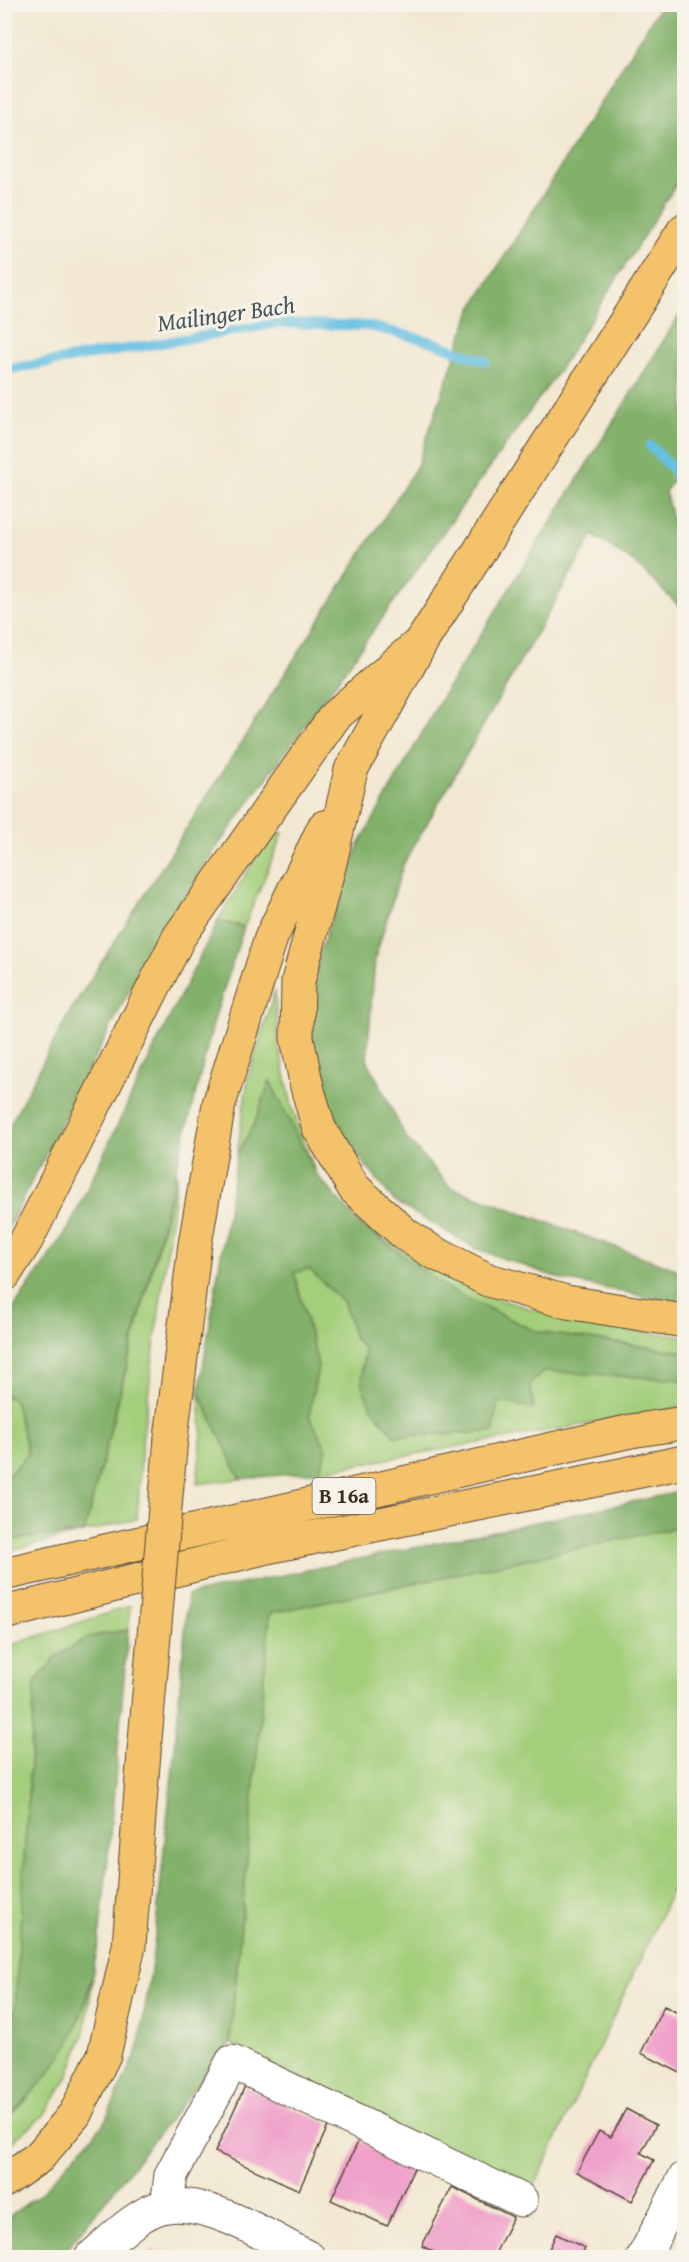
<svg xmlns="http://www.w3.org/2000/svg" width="689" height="2262" font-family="'Gentium Book Plus',serif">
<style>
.green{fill:#a3ce7a;stroke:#6f7c4c;stroke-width:1.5}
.forest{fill:#82b16a;stroke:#5e6e44;stroke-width:1.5}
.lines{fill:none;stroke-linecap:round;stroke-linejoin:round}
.stream{stroke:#65c0e3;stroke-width:10}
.building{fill:#efa1ca}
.minor-casing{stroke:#564639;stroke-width:35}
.major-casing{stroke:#564639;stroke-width:35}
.highway-casing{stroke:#564639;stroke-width:35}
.minor{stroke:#fff;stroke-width:33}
.major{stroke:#f4c26a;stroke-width:33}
.highway{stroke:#f4c26a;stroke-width:33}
.highway-bridge-casing{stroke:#564639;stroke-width:35;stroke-linecap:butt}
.highway-bridge{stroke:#f4c26a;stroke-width:33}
.labels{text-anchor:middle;stroke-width:6;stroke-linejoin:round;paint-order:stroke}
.shield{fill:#f7f3e8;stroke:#73665b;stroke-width:1.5}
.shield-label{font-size:21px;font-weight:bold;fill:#3b2a1e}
.water-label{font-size:24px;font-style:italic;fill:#485759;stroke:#f7f3e8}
</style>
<rect width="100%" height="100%" fill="#f7f3e8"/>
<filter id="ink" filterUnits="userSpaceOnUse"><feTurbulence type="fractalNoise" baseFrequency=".0167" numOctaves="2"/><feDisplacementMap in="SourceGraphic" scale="12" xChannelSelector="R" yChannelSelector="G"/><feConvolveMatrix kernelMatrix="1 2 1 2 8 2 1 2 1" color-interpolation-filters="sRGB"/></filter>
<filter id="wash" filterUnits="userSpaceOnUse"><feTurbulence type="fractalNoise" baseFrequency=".008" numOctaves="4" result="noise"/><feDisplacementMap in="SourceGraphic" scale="24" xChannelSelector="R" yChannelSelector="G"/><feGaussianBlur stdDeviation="1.35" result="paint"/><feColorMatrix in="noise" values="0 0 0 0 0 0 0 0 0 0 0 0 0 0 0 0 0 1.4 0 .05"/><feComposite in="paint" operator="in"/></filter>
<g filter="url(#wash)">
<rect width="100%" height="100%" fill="#f2e8d2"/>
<path class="green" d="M 272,830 L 283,833 L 244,927 L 218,921 Z
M 275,990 L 278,1042 L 292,1107 L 316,1174 L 270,1082 L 254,1125 L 237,1154 L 248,1078 Z
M 177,1173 L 142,1442 L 137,1519 L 5,1552 L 5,1540 L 84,1533 Z
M 360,1224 L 435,1270 L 500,1300 L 599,1327 L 684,1336 L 684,1352 L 537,1332 L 450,1290 Z
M 309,1269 L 344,1303 L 354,1338 L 365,1350 L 361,1370 L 498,1402 L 530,1383 L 545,1371 L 684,1380 L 684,1407 L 319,1471 L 327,1450 L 309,1416 L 318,1365 L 294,1272 Z
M 199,1392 L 240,1479 L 197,1484 L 202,1434 Z
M 4,1394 L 15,1402 L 28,1454 L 5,1479 Z
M 684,1526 L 684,1865 L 530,2196 L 230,2043 L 270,1613 Z
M 130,1606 L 128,1630 L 88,1637 L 57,1656 L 35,1682 L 15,2009 L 5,2039 L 5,1647 Z
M 93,1978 L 85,2031 L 68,2077 L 44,2115 L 5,2148 L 5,2119 L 25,2102 L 78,2024 Z"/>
<path class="forest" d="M 661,5 L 684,5 L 684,172 L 557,373 L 343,673 L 211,855 L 128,993 L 5,1234 L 5,1134 L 68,1015 L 417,466 L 471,310 Z
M 684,308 L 684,463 L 665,492 L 674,525 L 684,533 L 684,611 L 634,562 L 593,535 L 403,865 L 375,959 L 367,1059 L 406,1138 L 450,1187 L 684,1272 L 678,1303 L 564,1280 L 477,1249 L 395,1202 L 342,1136 L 309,1053 L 318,956 L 359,845 L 444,694 Z
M 218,921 L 244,927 L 215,1017 L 84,1533 L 5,1540 L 5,1479 L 28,1454 L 15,1402 L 5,1394 L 5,1321 L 68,1229 L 159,1038 Z
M 270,1081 L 316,1174 L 360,1224 L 450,1290 L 537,1332 L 684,1352 L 684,1380 L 545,1371 L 530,1383 L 534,1408 L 498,1402 L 493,1432 L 394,1436 C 368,1402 356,1395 365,1350 L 354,1338 L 344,1303 L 309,1269 L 294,1272 L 318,1365 L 309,1416 L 327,1450 L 319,1471 L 240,1479 L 199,1392 L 237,1154 L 254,1125 Z
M 684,1491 L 684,1526 L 270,1613 L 230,2043 L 61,2257 L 5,2257 L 4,2220 L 40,2194 L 103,2125 L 138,2050 L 152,1964 L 175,1746 L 188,1595 Z
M 128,1630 C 122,1706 115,1781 108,1857 C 102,1913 99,1969 78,2022 C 64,2061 35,2093 5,2119 L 5,2039 L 15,2009 L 35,1682 L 57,1656 L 88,1637 Z"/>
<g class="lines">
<path class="stream" d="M 4,370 L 279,323 L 369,326 L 429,341 L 485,361
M 650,446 L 673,469 L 684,493"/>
</g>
<g id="blocks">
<path class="building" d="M 664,2006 L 684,2016 L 684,2075 L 641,2053 Z
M 245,2086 L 329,2124 L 299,2190 L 215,2152 Z
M 626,2109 L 656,2125 L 641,2153 L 654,2160 L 632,2201 L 577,2172 L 599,2131 L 611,2137 Z
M 359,2140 L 415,2166 L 387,2226 L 331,2200 Z
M 452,2187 L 513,2217 L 493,2258 L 445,2258 L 422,2246 Z
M 556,2234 L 585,2248 L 580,2258 L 545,2258 Z
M 151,2250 L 170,2257 L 170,2258 L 148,2258 Z"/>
</g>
</g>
<g filter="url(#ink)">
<use href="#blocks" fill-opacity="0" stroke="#564639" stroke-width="1.5"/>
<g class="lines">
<defs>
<path id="minor" d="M 167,2206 L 171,2175 L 232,2062 L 521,2200
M 91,2258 C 111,2240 140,2210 167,2206 C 209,2199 272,2239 309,2258
M 643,2258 L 684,2179"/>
<path id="major" d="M 351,770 L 422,641 L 684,230"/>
<path id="highway" d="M 351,770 L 329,867 L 298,981 L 297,1038 L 307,1087 L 319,1128 L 354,1188 L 406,1235 L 431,1251 L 488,1280 L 567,1302 L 684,1321
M 4,1275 L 27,1239 L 179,937 L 335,716 L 422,641
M 171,1438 L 195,1244 L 219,1104 L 271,938 L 324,827
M 4,1574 L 631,1431 L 684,1423
M 4,1613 L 267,1547 L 684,1462
M 4,2181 L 39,2157 L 75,2114 L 104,2055 L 129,1946 L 144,1752"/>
</defs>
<use href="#minor" class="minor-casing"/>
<use href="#major" class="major-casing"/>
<use href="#highway" class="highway-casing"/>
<use href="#minor" class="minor"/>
<use href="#major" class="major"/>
<use href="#highway" class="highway"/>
<defs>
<path id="highway-bridge" d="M 144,1752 L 171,1438"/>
</defs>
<use href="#highway-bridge" class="highway-bridge-casing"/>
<use href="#highway-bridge" class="highway-bridge"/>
</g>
</g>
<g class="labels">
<rect class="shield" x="312.5" y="1478" width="63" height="36" rx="4.5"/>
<g class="shield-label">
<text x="344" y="1503">B 16a</text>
</g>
<g class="water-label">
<text transform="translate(226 314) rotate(-8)" y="8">Mailinger Bach</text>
</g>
</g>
<rect width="689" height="2262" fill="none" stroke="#f7f3e8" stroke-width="24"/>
</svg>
